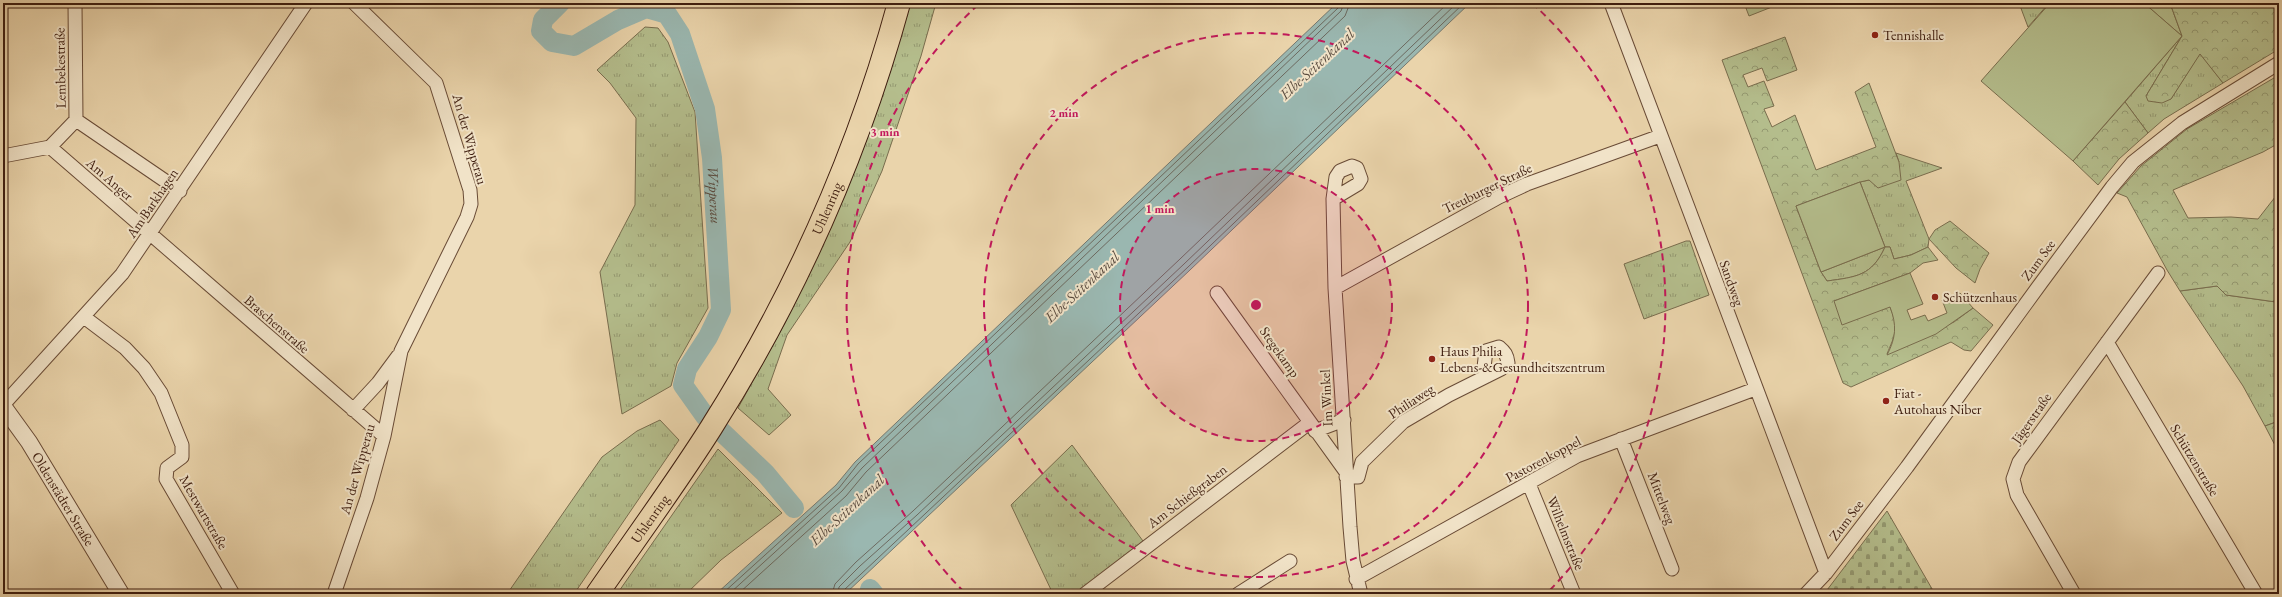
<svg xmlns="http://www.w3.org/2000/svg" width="2282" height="597" font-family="'EB Garamond',serif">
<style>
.grass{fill:url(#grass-tufts);stroke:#796d4e}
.forest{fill:url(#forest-crowns);stroke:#796d4e}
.cemetery{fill:url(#cemetery-stones);stroke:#796d4e}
.green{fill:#b4bd8c;stroke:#796d4e}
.water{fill:#9ab7b0;stroke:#757970}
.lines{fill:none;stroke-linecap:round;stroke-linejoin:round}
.shore{stroke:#6c6a60;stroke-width:1}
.river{stroke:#9ab7b0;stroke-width:20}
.minor-casing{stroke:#694b36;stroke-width:15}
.tertiary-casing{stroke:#694b36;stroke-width:18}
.trunk-casing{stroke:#3e1d0f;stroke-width:24}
.minor{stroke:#f1e3c8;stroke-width:13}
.tertiary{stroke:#f1e3c8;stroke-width:16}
.trunk{stroke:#ead4ab;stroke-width:22}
.ring{fill:none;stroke:#c2185b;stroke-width:2;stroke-dasharray:7 5}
.poi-dot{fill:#8f2418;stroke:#f1e3c8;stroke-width:1.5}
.labels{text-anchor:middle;stroke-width:4;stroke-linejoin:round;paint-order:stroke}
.poi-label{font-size:14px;fill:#3e1d0f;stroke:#f1e3c8;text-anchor:start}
.street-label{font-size:14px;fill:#3e1d0f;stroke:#f1e3c8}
.water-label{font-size:15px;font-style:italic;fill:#5a4b3f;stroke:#f1e3c8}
.centre{fill:#c2185b;stroke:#f1e3c8;stroke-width:2}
.ring-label{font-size:12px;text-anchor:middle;font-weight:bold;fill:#c2185b;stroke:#f1e3c8;stroke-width:4;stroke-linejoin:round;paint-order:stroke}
</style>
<defs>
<pattern id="grass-tufts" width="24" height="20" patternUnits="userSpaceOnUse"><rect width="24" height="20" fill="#b4bd8c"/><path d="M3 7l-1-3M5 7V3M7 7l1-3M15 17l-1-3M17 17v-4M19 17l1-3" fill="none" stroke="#949971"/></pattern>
<pattern id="forest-crowns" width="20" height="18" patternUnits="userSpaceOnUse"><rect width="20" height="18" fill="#b4bd8c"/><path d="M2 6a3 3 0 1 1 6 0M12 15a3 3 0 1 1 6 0" fill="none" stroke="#949971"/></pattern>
<pattern id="cemetery-stones" width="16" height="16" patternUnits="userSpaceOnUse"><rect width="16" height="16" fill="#b4bd8c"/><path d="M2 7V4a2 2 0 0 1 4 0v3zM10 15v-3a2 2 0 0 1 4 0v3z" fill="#949971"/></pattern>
</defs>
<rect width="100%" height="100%" fill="#ead4ab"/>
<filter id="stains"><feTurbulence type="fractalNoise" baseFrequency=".005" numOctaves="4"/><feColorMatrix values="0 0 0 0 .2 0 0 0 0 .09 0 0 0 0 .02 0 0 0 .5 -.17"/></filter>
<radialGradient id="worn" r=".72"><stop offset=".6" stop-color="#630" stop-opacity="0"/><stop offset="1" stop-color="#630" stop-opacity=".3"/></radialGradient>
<path class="grass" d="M 910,3 L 936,3 L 921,56 L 882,171 L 850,242 L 787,335 L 768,389 L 791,415 L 769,435 L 738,408 L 785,323 L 852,173 L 879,105 Z
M 2019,3 L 2049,3 L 2028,27 Z
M 2144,3 L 2170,3 L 2182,36 L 2146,96 L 2171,99 L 2200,53 L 2223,83 L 2164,119 L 2148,133 L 2125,102 L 2182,36 Z
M 645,27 L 658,28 L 668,42 L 695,112 L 708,308 L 677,363 L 671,386 L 622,414 L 600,272 L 635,205 L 636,118 L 610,83 L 597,70 Z
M 1896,153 L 1942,168 L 1906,181 L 1929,239 L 1928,247 L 1911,255 L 1894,259 L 1890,247 L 1885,247 C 1872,276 1856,277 1827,281 L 1821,272 L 1885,247 L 1860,182 L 1869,180 L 1899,162 Z
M 1686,241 L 1690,241 L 1709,295 L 1644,319 L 1624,264 Z
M 2217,286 L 2226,295 L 2276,302 L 2279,314 L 2279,421 L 2265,426 L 2243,386 L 2180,291 Z
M 660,420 L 679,440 L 574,594 L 507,594 L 602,457 L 637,431 Z
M 1072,445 L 1143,541 L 1075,594 L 1053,594 L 1011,505 Z
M 718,449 L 782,513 L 721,560 L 686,594 L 617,594 Z"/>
<path class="forest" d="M 2170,3 L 2279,3 L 2279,49 L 2223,83 L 2200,54 L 2171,99 L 2162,103 L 2148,101 L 2146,96 L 2182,36 Z
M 1785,37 L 1797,70 L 1767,81 L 1762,68 L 1743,75 L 1748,87 L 1764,81 L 1774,106 L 1764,109 L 1772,127 L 1795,115 L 1816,170 L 1876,147 L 1855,92 L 1869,83 L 1899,162 L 1901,180 L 1878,188 L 1869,180 L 1860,182 L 1796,206 L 1821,272 L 1827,281 C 1856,277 1872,276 1885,247 L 1890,247 L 1894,259 L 1911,255 L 1928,247 L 1938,260 L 1923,263 L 1910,273 L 1834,301 L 1890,307 C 1899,330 1895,334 1887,354 L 1954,322 L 1973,308 L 1993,325 L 1971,351 L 1964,350 L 1951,342 L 1851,387 L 1843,383 L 1722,60 Z
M 2279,75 L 2279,143 L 2263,152 L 2173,190 L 2188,218 L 2231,217 L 2258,219 L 2279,192 L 2279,314 L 2276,302 L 2226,295 L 2217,286 L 2180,291 L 2167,270 L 2127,197 L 2117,193 L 2141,166 L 2187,129 Z
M 2125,102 L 2148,133 L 2119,159 L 2098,185 L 2073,161 Z
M 1950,221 L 1989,253 L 1980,269 L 1975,283 L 1956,268 L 1929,239 L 1935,230 Z
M 2279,421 L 2279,453 L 2265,426 Z"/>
<path class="cemetery" d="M 1887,511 L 1935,594 L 1824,594 Z"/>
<path class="green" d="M 1744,3 L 1782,3 L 1749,16 Z
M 2050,3 L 2144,3 L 2182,36 L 2073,161 L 1981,81 Z
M 1860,182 L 1885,247 L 1821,272 L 1796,206 Z
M 1910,273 L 1923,304 L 1907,310 L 1911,320 L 1925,315 L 1928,321 L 1947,313 L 1942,300 L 1960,293 L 1973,308 L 1936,334 L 1887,355 C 1896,338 1897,325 1890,307 L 1842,325 L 1834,301 Z"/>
<path class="water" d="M 1337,3 L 1470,3 L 1190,270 L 845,594 L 716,594 L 836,485 L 855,462 Z"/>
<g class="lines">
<path class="shore" d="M 722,594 L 839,488 L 858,464 L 1338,8 L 1339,3
M 729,594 L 842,491 L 862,468 L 1341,11 L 1344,3
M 738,594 L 846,496 L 866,472 L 1345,16 L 1350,3
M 832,594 L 835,584 L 856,562 L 913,511 L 1180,259 L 1448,3
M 838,594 L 839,587 L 860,566 L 917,515 L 1184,264 L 1457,3
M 843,594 L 844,590 L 1188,267 L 1464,3"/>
<g class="river">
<path id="s1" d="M 560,3 L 543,20 L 541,31 L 552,42 L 574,46 L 618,20 L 646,8 L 667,14 L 680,34 L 705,109 L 712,158 L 721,310 L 708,337 L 687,369 L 683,385 L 705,416 L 765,473 L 794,508"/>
<path d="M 870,589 L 874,594"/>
</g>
<defs>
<path id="minor" d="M 1611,3 L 1826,573
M 76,120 L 180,191
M 50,147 L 384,436
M 3,156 L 50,147 L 76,120 L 75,3
M 1333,199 L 1358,184 L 1361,179 L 1357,168 L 1352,166 L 1340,171 L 1336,177 L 1333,199 L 1335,288 L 1350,527 L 1353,561 L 1361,594
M 1335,288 L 1499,197 L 1527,184 L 1660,136
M 1217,293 L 1346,472
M 84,317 L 125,348 L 144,368 L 161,393 L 182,445 L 182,457 L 167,468 L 166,479 L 233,594
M 2107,342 L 2256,594
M 3,405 L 122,274 L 306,3
M 353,410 L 378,383 L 398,356
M 1315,431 L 1344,420
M 1621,439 L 1672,569
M 1346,477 L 1358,477 L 1362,462 L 1403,422 L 1449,395 L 1501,369 L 1508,363 C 1507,355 1505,352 1499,347 L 1486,351 L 1484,367 L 1487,376
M 1529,484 L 1574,594
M 1356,579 L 1577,456 L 1755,389
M 334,594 L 367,498 L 384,436 L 401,351 L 467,217 L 471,204 L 470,190 L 436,83 L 354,3
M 1085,594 L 1309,423
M 1238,594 L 1290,561
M 1806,594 L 1826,573 L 1907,467 L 2041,283 L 2112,187 L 2133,162 L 2182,123 L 2279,63
M 2074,594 L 2017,495 L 2013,479 L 2019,462 L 2158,273"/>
<g id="tertiary">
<path id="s2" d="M 3,406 L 29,442 L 121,594"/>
</g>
<g id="trunk">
<path id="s3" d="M 597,594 C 635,539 675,485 711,428 C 794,297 858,153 899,3"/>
</g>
</defs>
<use href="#minor" class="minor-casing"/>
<use href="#tertiary" class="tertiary-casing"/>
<use href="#trunk" class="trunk-casing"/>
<use href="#minor" class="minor"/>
<use href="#tertiary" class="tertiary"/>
<use href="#trunk" class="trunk"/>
</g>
<circle cx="1256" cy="305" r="136" fill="#c2185b" fill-opacity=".12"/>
<g class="ring">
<circle cx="1256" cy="305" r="136"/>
<circle cx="1256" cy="305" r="272"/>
<path d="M964 592A409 409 0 0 1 980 3M1532 3A409 409 0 0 1 1548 592"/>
</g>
<g class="poi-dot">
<circle cx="1875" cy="35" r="4"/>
<circle cx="1935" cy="297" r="4"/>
<circle cx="1432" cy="359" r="4"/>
<circle cx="1886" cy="401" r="4"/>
</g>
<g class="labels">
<g class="poi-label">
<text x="1883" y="40">Tennishalle</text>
<text x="1943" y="302">Schützenhaus</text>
<text x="1440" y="356">Haus Philia<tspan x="1440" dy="16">Lebens-&amp;Gesundheitszentrum</tspan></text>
<text x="1894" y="398">Fiat -<tspan x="1894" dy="16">Autohaus Niber</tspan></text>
</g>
<g class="street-label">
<text transform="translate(60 68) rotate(-91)" y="5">Lembekestraße</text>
<text transform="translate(470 139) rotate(74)" y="5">An der Wipperau</text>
<text transform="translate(110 179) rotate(41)" y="5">Am Anger</text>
<text transform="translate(1487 188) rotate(-26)" y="5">Treuburger Straße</text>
<text transform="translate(152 203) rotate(-56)" y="5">Am Barkhagen</text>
<text dy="5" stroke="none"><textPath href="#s3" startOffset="450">Uhlenring</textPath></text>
<text transform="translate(2038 260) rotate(-54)" y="5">Zum See</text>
<text transform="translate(1732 283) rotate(70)" y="5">Sandweg</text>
<text transform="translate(277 324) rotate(41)" y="5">Braschenstraße</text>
<text transform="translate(1280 352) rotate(55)" y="5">Stegekamp</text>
<text transform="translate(1326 398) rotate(-93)" y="5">Im Winkel</text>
<text transform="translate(1411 401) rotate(-33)" y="5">Philiaweg</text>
<text transform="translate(2031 418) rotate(-55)" y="5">Jägerstraße</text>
<text transform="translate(1543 459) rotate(-28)" y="5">Pastorenkoppel</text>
<text transform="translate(2195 460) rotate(59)" y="5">Schützenstraße</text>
<text transform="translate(357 469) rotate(-74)" y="5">An der Wipperau</text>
<text transform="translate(1187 496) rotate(-37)" y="5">Am Schießgraben</text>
<text transform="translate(1662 498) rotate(69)" y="5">Mittelweg</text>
<text dy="5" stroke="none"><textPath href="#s2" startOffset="111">Oldenstädter Straße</textPath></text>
<text transform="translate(204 512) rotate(60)" y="5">Mestwartstraße</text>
<text dy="5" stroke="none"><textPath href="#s3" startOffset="92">Uhlenring</textPath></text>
<text transform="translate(1846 520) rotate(-53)" y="5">Zum See</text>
<text transform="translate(1566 533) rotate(68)" y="5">Wilhelmstraße</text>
</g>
<g class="water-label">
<text transform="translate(1317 64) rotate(-43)" y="5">Elbe-Seitenkanal</text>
<text dy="5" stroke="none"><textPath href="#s1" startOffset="366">Wipperau</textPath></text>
<text transform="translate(1082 287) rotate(-43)" y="5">Elbe-Seitenkanal</text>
<text transform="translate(847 510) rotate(-43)" y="5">Elbe-Seitenkanal</text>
</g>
</g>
<circle cx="1256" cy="305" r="6" class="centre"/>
<g class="ring-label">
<text x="1064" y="117">2 min</text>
<text x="885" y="136">3 min</text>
<text x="1160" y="213">1 min</text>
</g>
<rect width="2282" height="597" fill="none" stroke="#ead4ab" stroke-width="16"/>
<rect x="4" y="4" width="2274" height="589" fill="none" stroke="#3e1d0f" stroke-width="2"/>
<rect x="8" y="8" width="2266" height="581" fill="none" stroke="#3e1d0f"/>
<rect width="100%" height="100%" filter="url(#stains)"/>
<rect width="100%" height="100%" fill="url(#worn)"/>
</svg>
